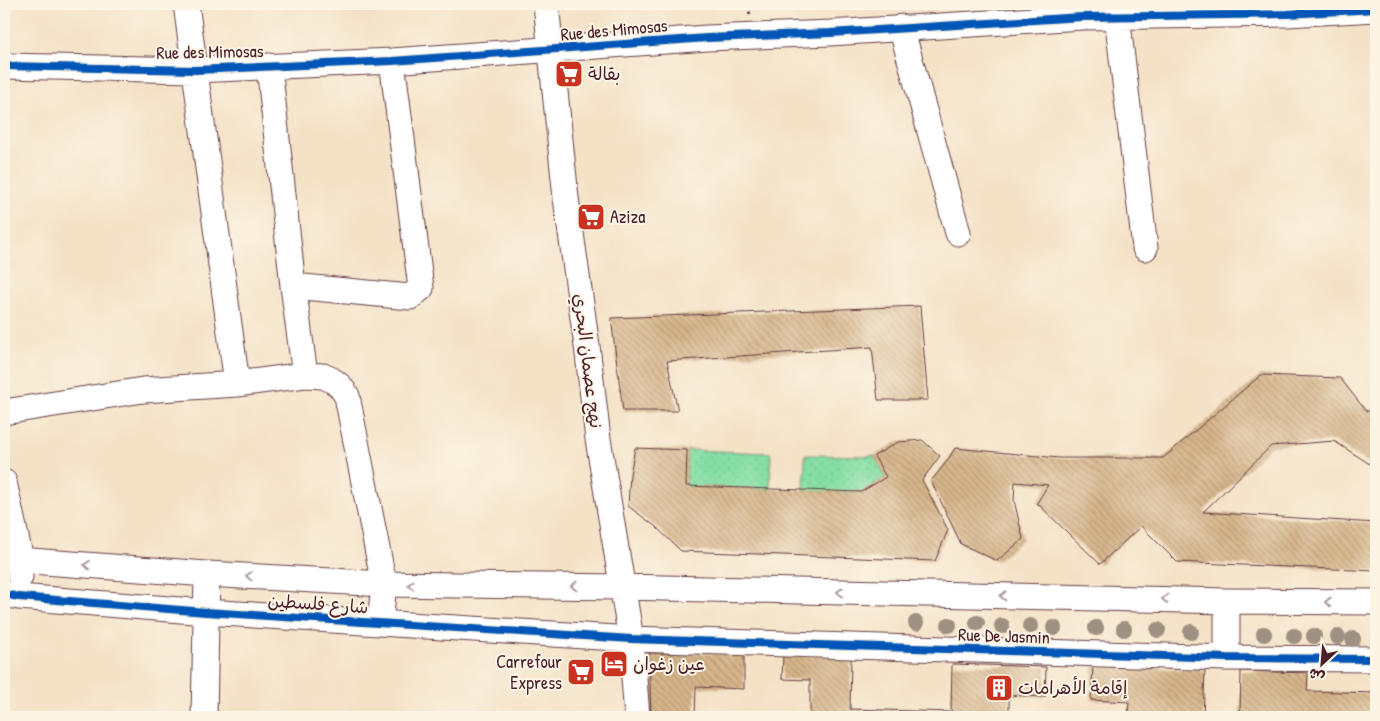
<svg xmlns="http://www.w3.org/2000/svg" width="1380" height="721" font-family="'Patrick Hand','Playpen Sans Arabic',sans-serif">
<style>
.grass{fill:url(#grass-dots);stroke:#687f68}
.building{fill:url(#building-back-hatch)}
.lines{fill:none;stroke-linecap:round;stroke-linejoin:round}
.minor-casing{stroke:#643c42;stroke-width:27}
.path{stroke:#643c42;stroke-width:3;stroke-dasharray:4 4;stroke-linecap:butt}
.minor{stroke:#fff;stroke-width:25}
.cycleway-casing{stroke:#fcf5e5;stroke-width:11}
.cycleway{stroke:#0057b8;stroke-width:8}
.tree{fill:#9f9182}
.oneway{stroke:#ae9aa0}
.labels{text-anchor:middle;stroke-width:4;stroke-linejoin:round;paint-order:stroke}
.street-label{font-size:18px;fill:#4a1f2b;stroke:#fcf5e5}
.poi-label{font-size:18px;fill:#4a1f2b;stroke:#fcf5e5;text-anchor:start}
</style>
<defs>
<pattern id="grass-dots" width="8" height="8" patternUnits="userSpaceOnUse" patternTransform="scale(1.25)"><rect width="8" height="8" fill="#85dfa5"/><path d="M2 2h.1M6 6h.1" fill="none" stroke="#74bf8e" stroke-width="1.8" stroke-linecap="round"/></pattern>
<pattern id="building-back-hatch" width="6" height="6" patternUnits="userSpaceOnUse" patternTransform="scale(1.25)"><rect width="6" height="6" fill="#d7b68b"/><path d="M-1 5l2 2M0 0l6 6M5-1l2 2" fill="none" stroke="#b09372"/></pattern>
</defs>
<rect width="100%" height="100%" fill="#fcf5e5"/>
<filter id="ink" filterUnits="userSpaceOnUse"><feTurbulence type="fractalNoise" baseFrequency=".02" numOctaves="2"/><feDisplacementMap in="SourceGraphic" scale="10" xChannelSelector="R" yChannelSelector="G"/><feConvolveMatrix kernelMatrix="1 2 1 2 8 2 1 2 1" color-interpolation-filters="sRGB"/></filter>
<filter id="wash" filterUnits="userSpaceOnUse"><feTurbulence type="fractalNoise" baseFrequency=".0096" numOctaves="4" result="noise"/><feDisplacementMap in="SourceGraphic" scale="20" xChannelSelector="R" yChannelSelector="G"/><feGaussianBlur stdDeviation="1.12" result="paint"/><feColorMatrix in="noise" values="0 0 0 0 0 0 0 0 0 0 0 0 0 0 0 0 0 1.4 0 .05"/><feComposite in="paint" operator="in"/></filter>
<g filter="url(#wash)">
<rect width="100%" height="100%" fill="#f4e2c7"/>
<path class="grass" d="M 687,450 L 771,453 L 770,489 L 686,486 Z
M 805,455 L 874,456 L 886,477 L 861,492 L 804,491 Z"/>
<g id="blocks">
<path class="building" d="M 920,306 L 928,400 L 878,400 L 872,347 L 667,361 L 678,411 L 623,411 L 611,318 Z
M 1261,375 L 1340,378 L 1366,411 L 1376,411 L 1376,468 L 1334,441 L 1271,446 L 1203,512 L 1376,523 L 1376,571 L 1177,562 L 1141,526 L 1100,564 L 1037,503 L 1048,485 L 1015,482 L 1014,500 L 1023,539 L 997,561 L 961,544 L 931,481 L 948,460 L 955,448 L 1059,458 L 1163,458 Z
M 922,440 L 940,456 L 922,480 L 948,530 L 935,561 L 681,551 L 655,526 L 628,506 L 630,475 L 635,448 L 687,450 L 686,486 L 861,492 L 886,477 L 874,456 L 898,442 Z
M 649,653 L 744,654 L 744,689 L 696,687 L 695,717 L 651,717 Z
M 783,655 L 851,657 L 850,709 L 951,712 L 952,664 L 1046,667 L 1045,697 L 1009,695 L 1009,717 L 810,717 L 810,680 L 782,679 Z
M 1093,666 L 1205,670 L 1203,717 L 1128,717 L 1129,702 L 1091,700 Z
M 1241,671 L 1308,673 L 1307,691 L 1376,693 L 1376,717 L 1240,717 Z"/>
</g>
</g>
<g filter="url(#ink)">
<use href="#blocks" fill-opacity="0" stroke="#643c42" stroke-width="1"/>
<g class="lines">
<defs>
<path id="minor" d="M 186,4 L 237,384
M 546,4 L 566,198 L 587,346 L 598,439 L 631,639 L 637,717
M 1117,16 L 1145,248
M 901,27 L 958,233
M 4,66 L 195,70 L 392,61 L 707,38 L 830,33 L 1082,17 L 1287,14 L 1376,9
M 269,66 L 293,286 L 305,375
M 293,286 L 410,297 L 421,288 L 392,61
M 4,412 L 143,390 L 237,384 L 305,375 L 323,376 L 332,380 L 340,386 L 347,396 L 384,584 L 380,623
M 4,482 L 21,560 L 20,577
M 4,559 L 207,574 L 384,584 L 622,587 L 1227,601 L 1376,602
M 4,594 L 19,597 L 206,612 L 631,639 L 1227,658 L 1376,659
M 1227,658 L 1227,601
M 204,717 L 207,574"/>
</defs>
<use href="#minor" class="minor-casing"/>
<path class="path" d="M 747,4 L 750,15"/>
<use href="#minor" class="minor"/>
<defs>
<path id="cycleway" d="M 4,66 L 195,70 L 392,61 L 707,38 L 830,33 L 1082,17 L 1287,14 L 1376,9
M 4,594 L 19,597 L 206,612 L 631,639 L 1227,658 L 1376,659"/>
</defs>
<use href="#cycleway" class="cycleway-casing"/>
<use href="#cycleway" class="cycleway"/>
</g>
<g class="tree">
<circle cx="916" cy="623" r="8"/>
<circle cx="977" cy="623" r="8"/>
<circle cx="949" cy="625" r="8"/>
<circle cx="1002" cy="626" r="8"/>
<circle cx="1030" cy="626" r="8"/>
<circle cx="1054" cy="628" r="8"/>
<circle cx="1096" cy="628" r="8"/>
<circle cx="1124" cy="629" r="8"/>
<circle cx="1158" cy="630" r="8"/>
<circle cx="1191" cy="632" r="8"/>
<circle cx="1264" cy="634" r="8"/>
<circle cx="1294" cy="636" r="8"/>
<circle cx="1314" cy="636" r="8"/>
<circle cx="1338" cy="637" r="8"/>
<circle cx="1353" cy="639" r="8"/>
</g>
<defs><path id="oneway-chevron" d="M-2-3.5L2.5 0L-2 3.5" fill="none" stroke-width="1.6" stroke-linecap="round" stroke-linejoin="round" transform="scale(1.25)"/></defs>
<g class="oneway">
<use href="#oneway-chevron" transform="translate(87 565) rotate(-176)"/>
<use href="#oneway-chevron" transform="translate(249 576) rotate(-177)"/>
<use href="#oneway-chevron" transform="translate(411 585) rotate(-179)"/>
<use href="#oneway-chevron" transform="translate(574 586) rotate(-179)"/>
<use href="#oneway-chevron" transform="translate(840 592) rotate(-179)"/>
<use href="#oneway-chevron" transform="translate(1003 596) rotate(-179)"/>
<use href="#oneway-chevron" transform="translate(1165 599) rotate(-179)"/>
<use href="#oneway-chevron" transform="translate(1328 602) rotate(-180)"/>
</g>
</g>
<defs>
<symbol id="supermarket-square" viewBox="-11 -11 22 22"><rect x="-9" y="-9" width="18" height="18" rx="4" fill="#c8321e" stroke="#fcf5e5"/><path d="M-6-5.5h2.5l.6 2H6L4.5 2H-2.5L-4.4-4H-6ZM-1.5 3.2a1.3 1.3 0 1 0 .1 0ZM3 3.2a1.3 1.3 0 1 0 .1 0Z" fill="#fff"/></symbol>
<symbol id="hotel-square" viewBox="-11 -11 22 22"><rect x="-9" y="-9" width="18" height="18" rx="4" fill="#c8321e" stroke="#fcf5e5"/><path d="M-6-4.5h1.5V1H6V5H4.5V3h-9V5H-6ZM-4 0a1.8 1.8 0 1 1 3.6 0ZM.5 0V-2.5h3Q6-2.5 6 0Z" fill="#fff"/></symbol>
<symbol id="building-square" viewBox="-11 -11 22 22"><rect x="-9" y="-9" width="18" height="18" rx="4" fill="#c8321e" stroke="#fcf5e5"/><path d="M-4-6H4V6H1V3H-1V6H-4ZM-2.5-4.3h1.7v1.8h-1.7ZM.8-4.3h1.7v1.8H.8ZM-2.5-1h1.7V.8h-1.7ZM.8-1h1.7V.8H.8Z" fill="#fff"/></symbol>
</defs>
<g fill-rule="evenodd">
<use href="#supermarket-square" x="553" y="58" width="32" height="32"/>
<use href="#supermarket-square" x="575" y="201" width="32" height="32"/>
<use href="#hotel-square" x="598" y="648" width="32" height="32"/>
<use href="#supermarket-square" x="565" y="656" width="32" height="32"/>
<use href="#building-square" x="983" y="672" width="32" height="32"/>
</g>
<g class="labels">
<g class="street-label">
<text transform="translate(614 30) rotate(-5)" y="6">Rue des Mimosas</text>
<text transform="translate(210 52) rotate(-1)" y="6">Rue des Mimosas</text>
<text transform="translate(588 361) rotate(83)" y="6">نهج عصمان البحري</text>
<text transform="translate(318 604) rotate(4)" y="6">شارع فلسطين</text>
<text transform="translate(1004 636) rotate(2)" y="6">Rue De Jasmin</text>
</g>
<g class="poi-label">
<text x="588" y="80">بقالة</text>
<text x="610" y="223">Aziza</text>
<text x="562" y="668" text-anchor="end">Carrefour<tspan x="562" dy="21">Express</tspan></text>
<text x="633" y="670">عين زغوان</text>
<text x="1018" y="694">إقامة الأهرامات</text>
</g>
</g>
<rect width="1380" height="721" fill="none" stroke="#fcf5e5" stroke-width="20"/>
<g transform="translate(1322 664) rotate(206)" stroke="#fcf5e5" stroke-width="4" paint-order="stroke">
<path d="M0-4L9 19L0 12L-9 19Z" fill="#4a1f2b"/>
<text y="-8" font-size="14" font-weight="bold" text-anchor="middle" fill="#4a1f2b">ش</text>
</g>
</svg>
